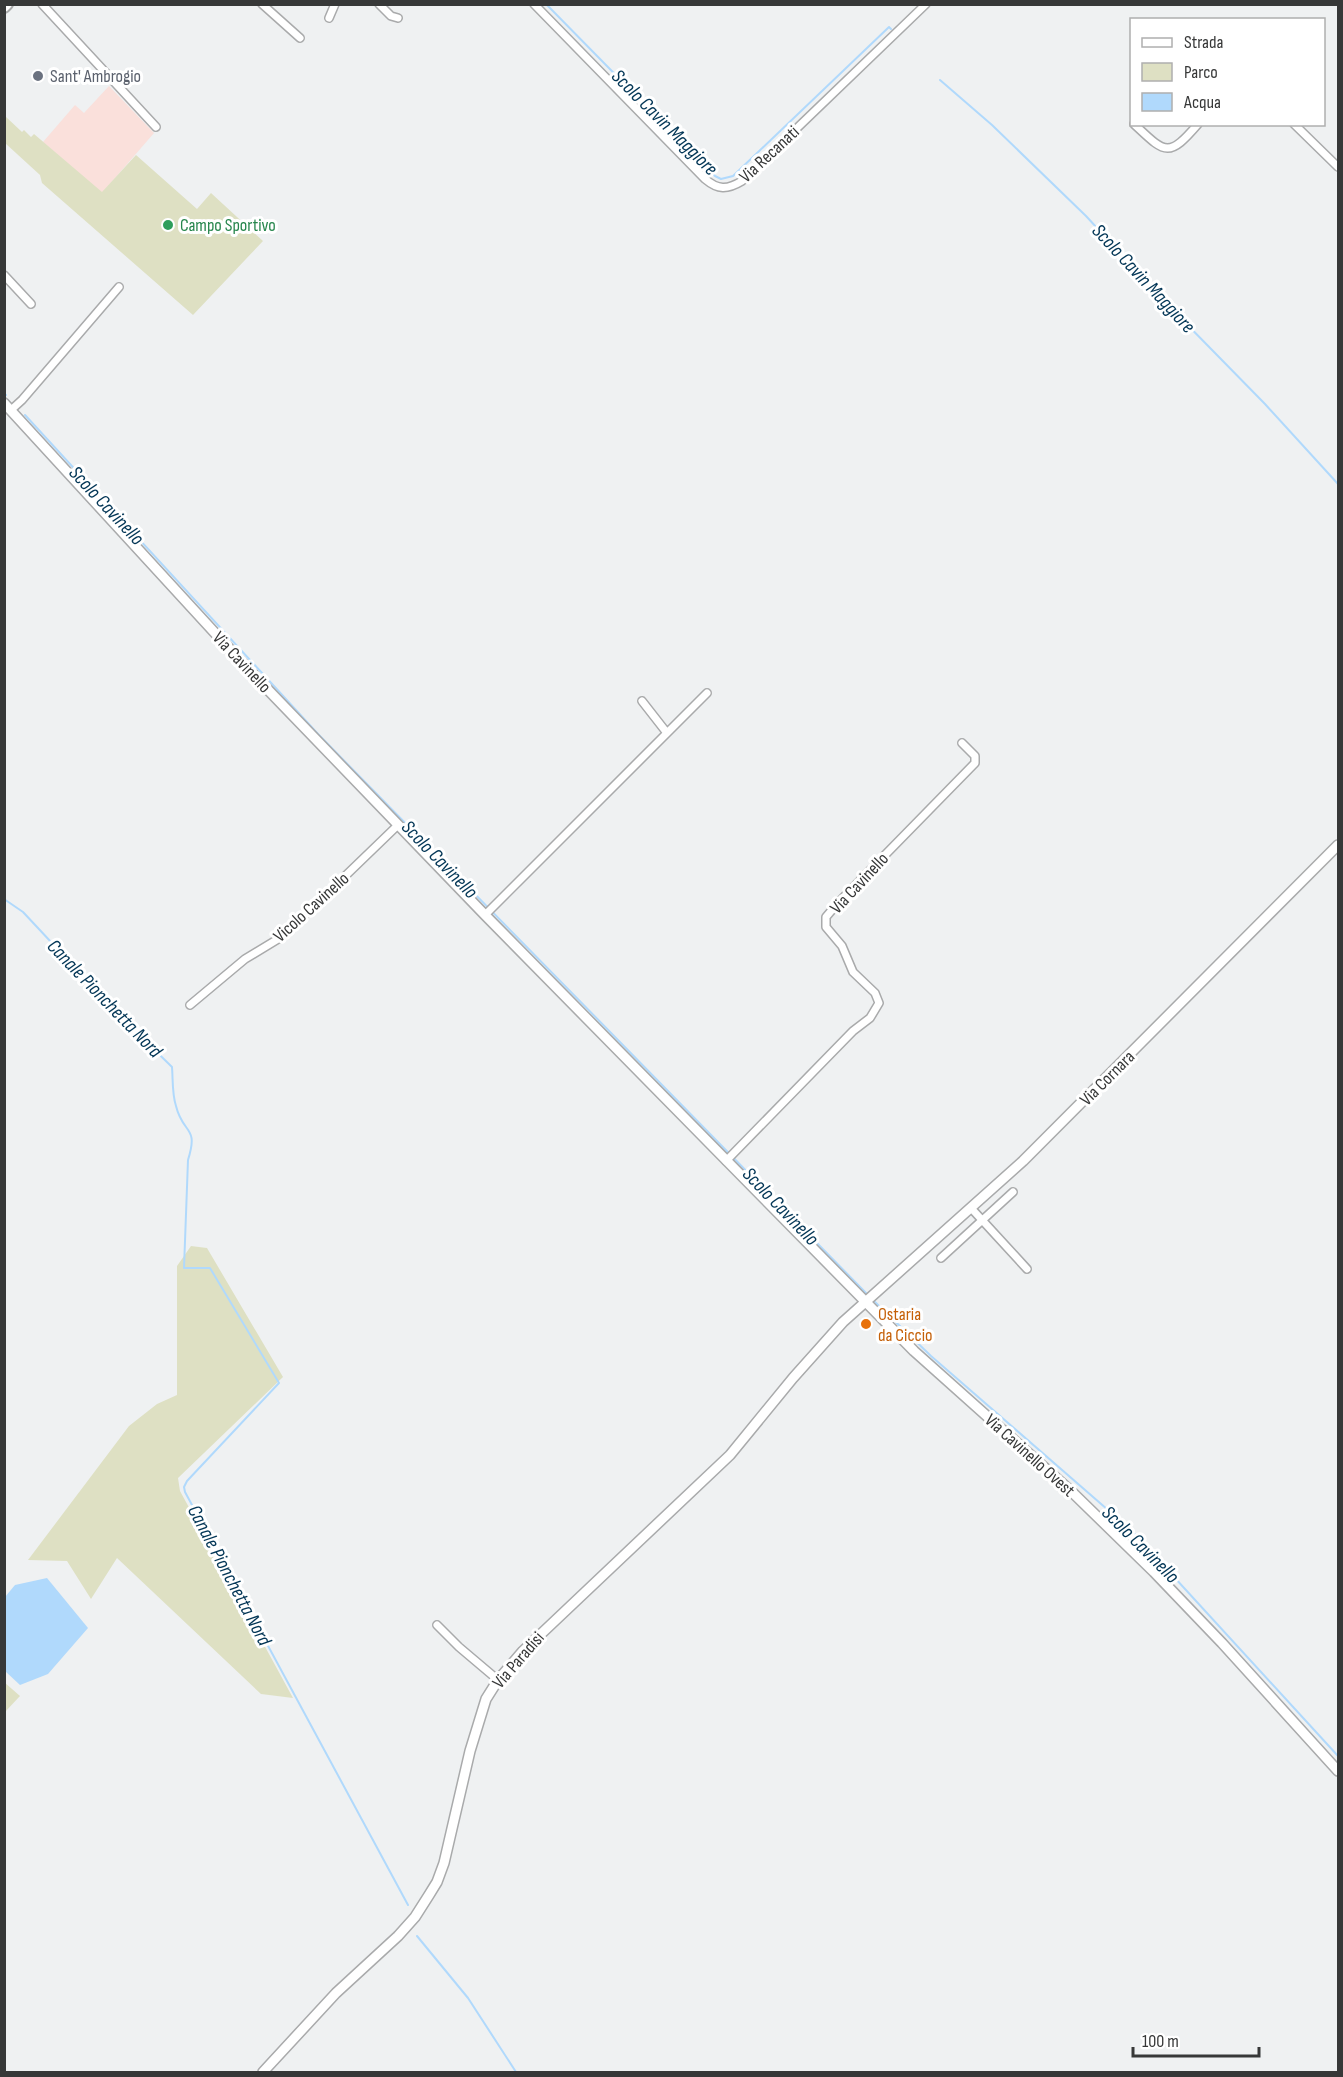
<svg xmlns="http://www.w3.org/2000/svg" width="1343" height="2077" font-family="'Sofia Sans Condensed',sans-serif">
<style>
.education{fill:#fae0db}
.green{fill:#dee0c3}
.water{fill:#b0d9fc}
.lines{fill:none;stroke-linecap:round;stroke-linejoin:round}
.stream{stroke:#b0d9fc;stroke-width:2}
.minor-casing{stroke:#a9aaab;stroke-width:10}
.tertiary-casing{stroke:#a9aaab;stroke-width:12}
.secondary-casing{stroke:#a9aaab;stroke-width:14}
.minor{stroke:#fff;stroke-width:7}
.tertiary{stroke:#fff;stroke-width:9}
.secondary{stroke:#fff;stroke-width:10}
.worship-dot{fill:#6b7280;stroke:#fff;stroke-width:2}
.leisure-dot{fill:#2e9e5b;stroke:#fff;stroke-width:2}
.food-dot{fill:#e8710a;stroke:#fff;stroke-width:2}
.labels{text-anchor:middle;stroke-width:6;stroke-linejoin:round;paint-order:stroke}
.worship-label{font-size:18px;fill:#5b616d;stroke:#fff;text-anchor:start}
.street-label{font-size:18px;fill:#373838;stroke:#fff}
.leisure-label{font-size:18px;fill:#27864d;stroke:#fff;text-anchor:start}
.food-label{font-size:18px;fill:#c56008;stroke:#fff;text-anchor:start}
.water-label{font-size:20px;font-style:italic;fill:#033656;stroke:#fff}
</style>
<rect width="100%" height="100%" fill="#eff1f2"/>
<path class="education" d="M 109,86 L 154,133 L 102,193 L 43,142 L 75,105 L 84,113 Z"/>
<path class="green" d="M 5,116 L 22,132 L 24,130 L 31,137 L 34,134 L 102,192 L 136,155 L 197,209 L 211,193 L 263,241 L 193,315 L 42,183 L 40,175 L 5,143 Z
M 191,1246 L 207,1248 L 283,1377 L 178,1478 L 180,1491 L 293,1698 L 261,1694 L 117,1558 L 91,1599 L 67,1561 L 28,1560 L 129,1426 L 157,1404 L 177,1395 L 177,1266 Z
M 4,1682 L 20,1696 L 5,1712 L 4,1712 Z"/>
<path class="water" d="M 47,1578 L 88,1628 L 48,1674 L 20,1685 L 5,1671 L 5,1597 L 15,1585 Z"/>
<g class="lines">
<path class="stream" d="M 546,4 L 715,176 L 721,179 L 733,176 L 889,27 L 891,29
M 940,80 L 992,125 L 1086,216 L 1166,303 L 1265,404 L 1338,484
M 4,394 L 6,395
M 25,415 L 318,734 L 866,1293
M 4,899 L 23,912 L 122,1018 L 172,1067 C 173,1080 172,1094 176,1106 C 183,1135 199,1125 188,1160 L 184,1268 L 210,1268 L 279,1383 L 187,1481 L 184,1487 L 185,1492 L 408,1905
M 874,1301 L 931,1356 L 1131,1530 L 1338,1756
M 417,1936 L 468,1998 L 516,2072"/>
<defs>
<path id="minor" d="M 42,4 L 156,127
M 262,4 L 300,38
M 379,4 L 391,16 L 398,18
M 534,4 L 705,179 C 718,190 727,190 742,181 L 926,4
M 329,18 L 335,4
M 1134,124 C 1165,153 1168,159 1198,124
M 1294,124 L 1338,167
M 4,275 L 31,304
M 11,410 L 22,400 L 119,287
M 642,701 L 667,733
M 485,915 L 707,693
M 190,1005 L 245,959 L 283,936 L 398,825
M 726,1161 L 853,1031 L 870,1018 L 879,1003 L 875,993 L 853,972 L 842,946 L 826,927 L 826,917 L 837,904 L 975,763 L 975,756 L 962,743
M 971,1208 L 1027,1269
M 941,1258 L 1013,1192
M 437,1625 L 459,1647 L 498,1680"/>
<path id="tertiary" d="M 4,403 L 248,669 L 485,915 L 914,1351 L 1073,1493 L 1154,1572 L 1222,1643 L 1338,1771
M 263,2072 L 336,1993 L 398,1936 L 415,1917 L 429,1895 L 437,1882 L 444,1863 L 470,1751 L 486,1699 L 498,1680 L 523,1651 L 730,1455 L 793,1378 L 843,1322 L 1023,1161 L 1338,845"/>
<path id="secondary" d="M 4,7 L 7,4"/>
</defs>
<use href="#minor" class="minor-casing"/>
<use href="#tertiary" class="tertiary-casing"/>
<use href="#secondary" class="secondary-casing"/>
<use href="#minor" class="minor"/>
<use href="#tertiary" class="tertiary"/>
<use href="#secondary" class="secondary"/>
</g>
<circle class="worship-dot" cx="38" cy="76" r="6"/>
<circle class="leisure-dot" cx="168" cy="225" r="6"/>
<circle class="food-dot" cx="866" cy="1324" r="6"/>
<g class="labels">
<g class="worship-label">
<text x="50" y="82">Sant' Ambrogio</text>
</g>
<g class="street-label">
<text transform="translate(769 154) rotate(-43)" y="6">Via Recanati</text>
<text transform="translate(242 662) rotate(47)" y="6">Via Cavinello</text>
<text transform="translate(859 883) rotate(-47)" y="6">Via Cavinello</text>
<text transform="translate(311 907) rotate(-42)" y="6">Vicolo Cavinello</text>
<text transform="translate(1107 1078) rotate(-45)" y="6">Via Cornara</text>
<text transform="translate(1030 1455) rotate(42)" y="6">Via Cavinello Ovest</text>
<text transform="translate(518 1660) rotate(-49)" y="6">Via Paradisi</text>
</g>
<g class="leisure-label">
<text x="180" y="231">Campo Sportivo</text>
</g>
<g class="food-label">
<text x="878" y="1320">Ostaria<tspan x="878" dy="21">da Ciccio</tspan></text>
</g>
<g class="water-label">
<text transform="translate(665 122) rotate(45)" y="7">Scolo Cavin Maggiore</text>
<text transform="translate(1144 278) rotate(47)" y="7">Scolo Cavin Maggiore</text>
<text transform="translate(107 505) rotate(47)" y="7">Scolo Cavinello</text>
<text transform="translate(440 859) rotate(46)" y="7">Scolo Cavinello</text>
<text transform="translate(105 998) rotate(46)" y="7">Canale Pionchetta Nord</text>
<text transform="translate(781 1206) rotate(46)" y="7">Scolo Cavinello</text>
<text transform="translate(1141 1544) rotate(45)" y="7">Scolo Cavinello</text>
<text transform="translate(230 1575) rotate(62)" y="7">Canale Pionchetta Nord</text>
</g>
</g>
<rect width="1343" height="2077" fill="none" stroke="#373838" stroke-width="12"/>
<rect x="1130" y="18" width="195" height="108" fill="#ffffff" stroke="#afafaf" stroke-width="1.5"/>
<rect x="1142" y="38" width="30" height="9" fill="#ffffff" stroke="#afafaf" stroke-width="1.5"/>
<text x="1184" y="48" font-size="18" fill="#373838">Strada</text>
<rect x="1142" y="63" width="30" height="18" fill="#dee0c3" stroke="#afafaf" stroke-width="1.5"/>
<text x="1184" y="78" font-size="18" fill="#373838">Parco</text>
<rect x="1142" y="93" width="30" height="18" fill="#b0d9fc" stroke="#afafaf" stroke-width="1.5"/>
<text x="1184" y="108" font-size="18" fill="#373838">Acqua</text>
<path d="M1133 2047v9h126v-9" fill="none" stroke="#373838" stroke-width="3"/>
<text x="1142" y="2047" font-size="18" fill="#373838" stroke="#ffffff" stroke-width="4.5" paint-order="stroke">100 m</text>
</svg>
